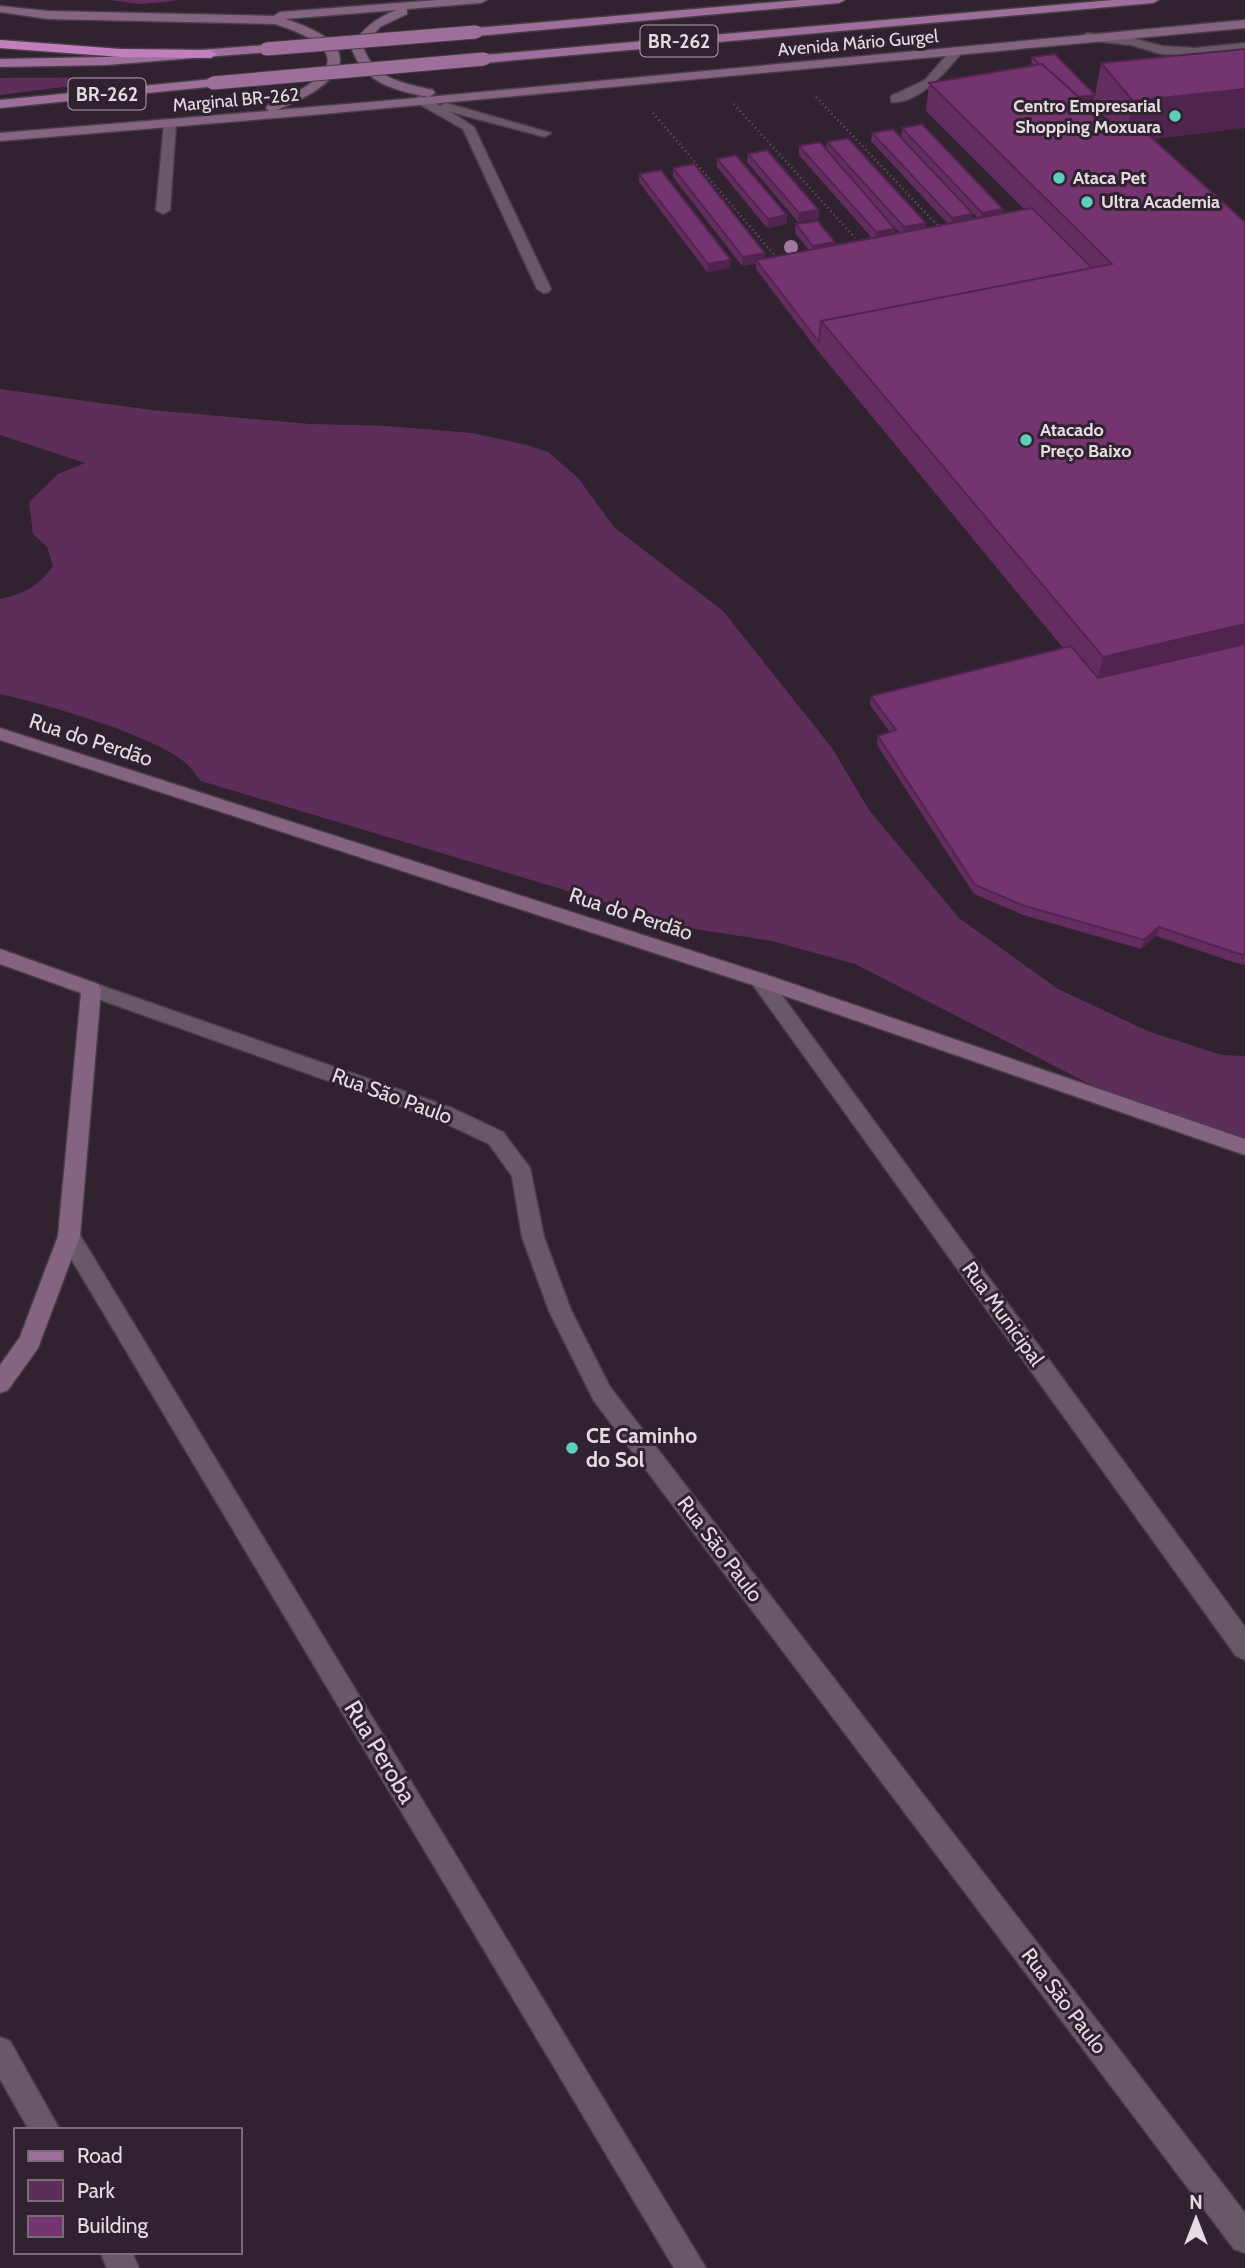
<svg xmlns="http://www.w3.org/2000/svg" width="1245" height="2268" font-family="Cabin,sans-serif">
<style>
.green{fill:#5e2e5b}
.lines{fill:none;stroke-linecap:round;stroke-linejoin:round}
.lane-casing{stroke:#493d48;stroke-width:3}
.street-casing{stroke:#493d48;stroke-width:3}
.secondary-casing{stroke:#493d48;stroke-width:3}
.primary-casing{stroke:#493d48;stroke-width:3}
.highway-casing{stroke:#493d48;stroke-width:3}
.path{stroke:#685c67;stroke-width:2.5;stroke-dasharray:1 3.5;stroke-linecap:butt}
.lane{fill:#695867;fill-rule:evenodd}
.street{fill:#695867;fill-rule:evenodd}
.secondary{fill:#846481;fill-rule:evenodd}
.primary{fill:#9e6f9b;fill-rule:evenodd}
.highway{fill:#c27fbd;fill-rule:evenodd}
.primary-bridge-casing{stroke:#493d48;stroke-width:15;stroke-linecap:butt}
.primary-bridge{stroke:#9e6f9b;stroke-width:13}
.tree{fill:#9e799b}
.wall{fill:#632d60;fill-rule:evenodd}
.shaded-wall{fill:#50244e}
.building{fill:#733470;stroke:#50244e;stroke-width:2}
.poi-dot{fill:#5dceb9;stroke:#30222f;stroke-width:2.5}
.labels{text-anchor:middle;stroke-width:6;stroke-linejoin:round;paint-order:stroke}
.far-street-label{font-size:18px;fill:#e5dbe3;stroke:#30222f}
.far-poi-label{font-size:18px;font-weight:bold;fill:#e5dbe3;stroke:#30222f;text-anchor:start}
.shield{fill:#30222f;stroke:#afa4ad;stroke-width:2}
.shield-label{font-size:19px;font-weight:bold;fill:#e5dbe3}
.street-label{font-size:21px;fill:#e5dbe3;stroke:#30222f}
.poi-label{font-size:21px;font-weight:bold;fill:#e5dbe3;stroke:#30222f;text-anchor:start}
.near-street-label{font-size:24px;fill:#e5dbe3;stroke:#30222f}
</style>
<rect width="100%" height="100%" fill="#30222f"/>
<path class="green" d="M 143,77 L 0,95 L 0,78 Z
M 0,389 L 151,410 L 310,424 L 388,426 L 472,433 L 527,445 L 548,452 L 578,478 L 614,527 L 723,611 L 832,748 L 869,810 L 959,918 L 1058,989 L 1150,1032 L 1222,1055 L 1245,1056 L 1245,1138 L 1160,1120 L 855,964 L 772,941 L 695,929 L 201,781 C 196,775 192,769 187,764 C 157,736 42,703 0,694 L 0,599 C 24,594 39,586 53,566 L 47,547 L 33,534 L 29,502 L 58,474 L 85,463 L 0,435 Z"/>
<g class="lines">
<defs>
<path id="lane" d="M 1087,33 L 1132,38 L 1162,46 L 1195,48 L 1245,43 L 1245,51 L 1195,56 L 1161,54 L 1131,45 L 1083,40 L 1081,37 Z
M 957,47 L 963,51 C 948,70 918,105 891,102 L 891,96 L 925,80 L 953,48 Z
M 421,96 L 440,106 L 446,103 L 551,133 L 545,137 L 451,112 L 474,127 L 551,289 L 549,292 L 544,293 L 537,289 L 463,129 L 417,103 L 417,97 Z
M 170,120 L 176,124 L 170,210 L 163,214 L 156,210 L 164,124 Z
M 0,2037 L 10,2041 L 60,2130 L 29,2130 L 0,2079 Z
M 100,2252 L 132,2252 L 139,2268 L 107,2268 Z"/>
<path id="street" d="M 760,973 L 767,975 L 1245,1627 L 1245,1660 L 1236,1656 L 753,985 L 750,980 L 753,975 Z
M 91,982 L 452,1108 L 503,1132 L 530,1168 L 544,1237 L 571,1310 L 610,1387 L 1245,2213 L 1245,2253 L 1234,2249 L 594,1401 L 549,1311 L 522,1237 L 512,1176 L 489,1144 L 438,1120 L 84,994 L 81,989 L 84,984 Z
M 69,1227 L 77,1230 L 706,2268 L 674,2268 L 61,1242 L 58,1236 L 61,1230 Z"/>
<path id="secondary" d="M 437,0 L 487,0 L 481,3 L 407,9 L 407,14 L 380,27 L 363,47 C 375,80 403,83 433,90 L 435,93 L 429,97 L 1245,20 L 1245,28 L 312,115 L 0,141 L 0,133 L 269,111 L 266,108 L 268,105 C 332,79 359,51 275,24 L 48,19 L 0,12 L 0,6 L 48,11 L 274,16 L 280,12 ZM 397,10 C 376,18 363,28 351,47 C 364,84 394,90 429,97 L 277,110 C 344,83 373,47 285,19 Z
M 0,728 L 767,975 L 1245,1139 L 1245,1155 L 753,985 L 0,740 Z
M 0,949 L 98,984 L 101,989 L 80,1236 L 38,1348 L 8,1390 L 0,1393 L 0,1365 L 20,1337 L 58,1236 L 81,993 L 0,964 Z"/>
<path id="primary" d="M 799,0 L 845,0 L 839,3 L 476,36 L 470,32 L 476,28 Z
M 1113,0 L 1159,0 L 1153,3 L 484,63 L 478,59 L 484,55 Z
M 266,45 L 270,46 L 270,52 L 107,65 L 0,67 L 0,59 L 107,57 Z
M 213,79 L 217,80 L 217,86 L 0,108 L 0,100 Z"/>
<path id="highway" d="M 0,40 L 121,49 L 211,50 L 217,54 L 211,58 L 121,57 L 0,48 Z"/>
</defs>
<use href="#lane" class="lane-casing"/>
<use href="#street" class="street-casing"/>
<use href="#secondary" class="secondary-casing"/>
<use href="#primary" class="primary-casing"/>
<use href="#highway" class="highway-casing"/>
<path class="path" d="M 816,97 L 940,228
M 734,104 L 855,238
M 653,113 L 777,258"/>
<use href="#lane" class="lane"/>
<use href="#street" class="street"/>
<use href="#secondary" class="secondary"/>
<use href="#primary" class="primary"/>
<use href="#highway" class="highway"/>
<defs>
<path id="primary-bridge" d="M 266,49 L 476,32
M 213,83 L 484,59"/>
</defs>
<use href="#primary-bridge" class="primary-bridge-casing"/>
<use href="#primary-bridge" class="primary-bridge"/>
</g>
<circle class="tree" cx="791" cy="247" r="7"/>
<path class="wall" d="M 109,0 L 175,0 L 175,1 L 140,4 Z
M 1245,49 L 1245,128 L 1153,139 L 1245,222 L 1245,965 L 1230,961 L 1156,936 L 1141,949 L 1023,915 L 974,894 L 877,745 L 878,736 L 890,732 L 870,705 L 871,696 L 1063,648 L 818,351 L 756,269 L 756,264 L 742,266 L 673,177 L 673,168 L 765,253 L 765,258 L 809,250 L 795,233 L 796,224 L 835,242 L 835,245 L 872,238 L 799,155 L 799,146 L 826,149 L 827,142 L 926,223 L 926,228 L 948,224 L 871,141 L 872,133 L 973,219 L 978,218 L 901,137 L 902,128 L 1003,209 L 1002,213 L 1024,209 L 926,111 L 929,83 L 1031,66 L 1032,57 L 1095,95 L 1101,63 ZM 1094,103 L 1110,124 L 1107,123 L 1087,104 ZM 852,179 L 900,233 L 895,234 L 895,229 Z
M 748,154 L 819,210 L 818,219 L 798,222 L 747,162 Z
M 717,159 L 787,215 L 787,224 L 767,228 L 717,167 Z
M 639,174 L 730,268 L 707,272 L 639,182 Z"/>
<path class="shaded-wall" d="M 1245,89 L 1245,128 L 1125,142 L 1133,101 Z
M 1095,95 L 1094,103 L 1071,107 L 1072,98 Z
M 1003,209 L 1002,218 L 981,221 L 982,213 Z
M 819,210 L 818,219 L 798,222 L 799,213 Z
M 973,214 L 972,223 L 951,227 L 952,218 Z
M 787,215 L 787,224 L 767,228 L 768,219 Z
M 926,223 L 925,232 L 903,236 L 904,227 Z
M 895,229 L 894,238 L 875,241 L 876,232 Z
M 835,242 L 835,250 L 812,254 L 813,246 Z
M 765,253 L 765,262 L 756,260 L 756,264 L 742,266 L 743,257 Z
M 731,260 L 730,268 L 707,272 L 708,264 Z
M 1245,624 L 1245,652 L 1096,687 L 1103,657 Z
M 1159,927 L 1156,936 L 1141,949 L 1144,940 Z"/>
<path class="building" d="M 1245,49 L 1245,89 L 1133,101 L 1101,63 Z
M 1055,54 L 1095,95 L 1079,97 L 1042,64 L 1039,64 L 1032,57 Z
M 1042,64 L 1107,123 L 1143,130 L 1245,222 L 1245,624 L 1103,657 L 821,321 L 1112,264 L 929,83 Z
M 922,124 L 1003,209 L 982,213 L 902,128 Z
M 893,129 L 973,214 L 952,218 L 872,133 Z
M 848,138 L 926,223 L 904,227 L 827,142 Z
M 820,142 L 895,229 L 876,232 L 799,146 Z
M 767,150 L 819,210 L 799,213 L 748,154 Z
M 736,155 L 787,215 L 768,219 L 717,159 Z
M 694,164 L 765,253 L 743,257 L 673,168 Z
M 661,170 L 731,260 L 708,264 L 639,174 Z
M 1032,208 L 1092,268 L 821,321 L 819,342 L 756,260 Z
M 818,221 L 835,242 L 813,246 L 796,224 Z
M 1245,644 L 1245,955 L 1233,952 L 1159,927 L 1144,940 L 1025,906 L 975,885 L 878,736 L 896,730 L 871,696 L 1071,646 L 1098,678 Z"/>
<g class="poi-dot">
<circle cx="1175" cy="116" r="7"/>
<circle cx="1059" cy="178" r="7"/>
<circle cx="1087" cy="202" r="7"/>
<circle cx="1026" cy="440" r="7"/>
<circle cx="572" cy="1448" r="7"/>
</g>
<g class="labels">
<g class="far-street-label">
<text transform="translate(858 43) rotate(-5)" y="6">Avenida Mário Gurgel</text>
<text transform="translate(236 100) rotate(-5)" y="6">Marginal BR-262</text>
</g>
<g class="far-poi-label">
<text x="1161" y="112" text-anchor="end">Centro Empresarial<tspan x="1161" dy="21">Shopping Moxuara</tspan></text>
<text x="1073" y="184">Ataca Pet</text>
<text x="1101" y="208">Ultra Academia</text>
<text x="1040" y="436">Atacado<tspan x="1040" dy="21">Preço Baixo</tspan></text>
</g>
<g class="shield">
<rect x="640.5" y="25.5" width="77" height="31" rx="5"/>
<rect x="68.5" y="78.5" width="77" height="31" rx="5"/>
</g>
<g class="shield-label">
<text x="679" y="48">BR-262</text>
<text x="107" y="101">BR-262</text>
</g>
<g class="street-label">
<text transform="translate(91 740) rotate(18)" y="7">Rua do Perdão</text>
<text transform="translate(631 914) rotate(18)" y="7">Rua do Perdão</text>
<text transform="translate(392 1096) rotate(20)" y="7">Rua São Paulo</text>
<text transform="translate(1003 1314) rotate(54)" y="7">Rua Municipal</text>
<text transform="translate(720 1549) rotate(53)" y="7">Rua São Paulo</text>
<text transform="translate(1064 2001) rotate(53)" y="7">Rua São Paulo</text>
</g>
<g class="poi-label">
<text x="586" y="1443">CE Caminho<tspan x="586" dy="24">do Sol</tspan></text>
</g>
<g class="near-street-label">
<text transform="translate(380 1752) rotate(59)" y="8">Rua Peroba</text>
</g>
</g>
<rect x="14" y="2128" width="228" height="126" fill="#30222f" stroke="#786c77" stroke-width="2"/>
<rect x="28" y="2151" width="35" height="10" fill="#9e6f9b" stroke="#786c77" stroke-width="2"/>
<text x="77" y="2163" font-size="21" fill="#e5dbe3">Road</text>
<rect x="28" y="2180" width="35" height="21" fill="#5e2e5b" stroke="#786c77" stroke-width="2"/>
<text x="77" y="2198" font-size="21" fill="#e5dbe3">Park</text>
<rect x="28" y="2216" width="35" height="21" fill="#733470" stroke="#786c77" stroke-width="2"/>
<text x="77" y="2233" font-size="21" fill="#e5dbe3">Building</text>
<g transform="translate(1196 2219)" stroke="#30222f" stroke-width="5" paint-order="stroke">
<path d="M0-5L12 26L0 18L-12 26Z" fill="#e5dbe3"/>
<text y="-10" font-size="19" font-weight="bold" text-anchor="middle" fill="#e5dbe3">N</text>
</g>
</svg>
